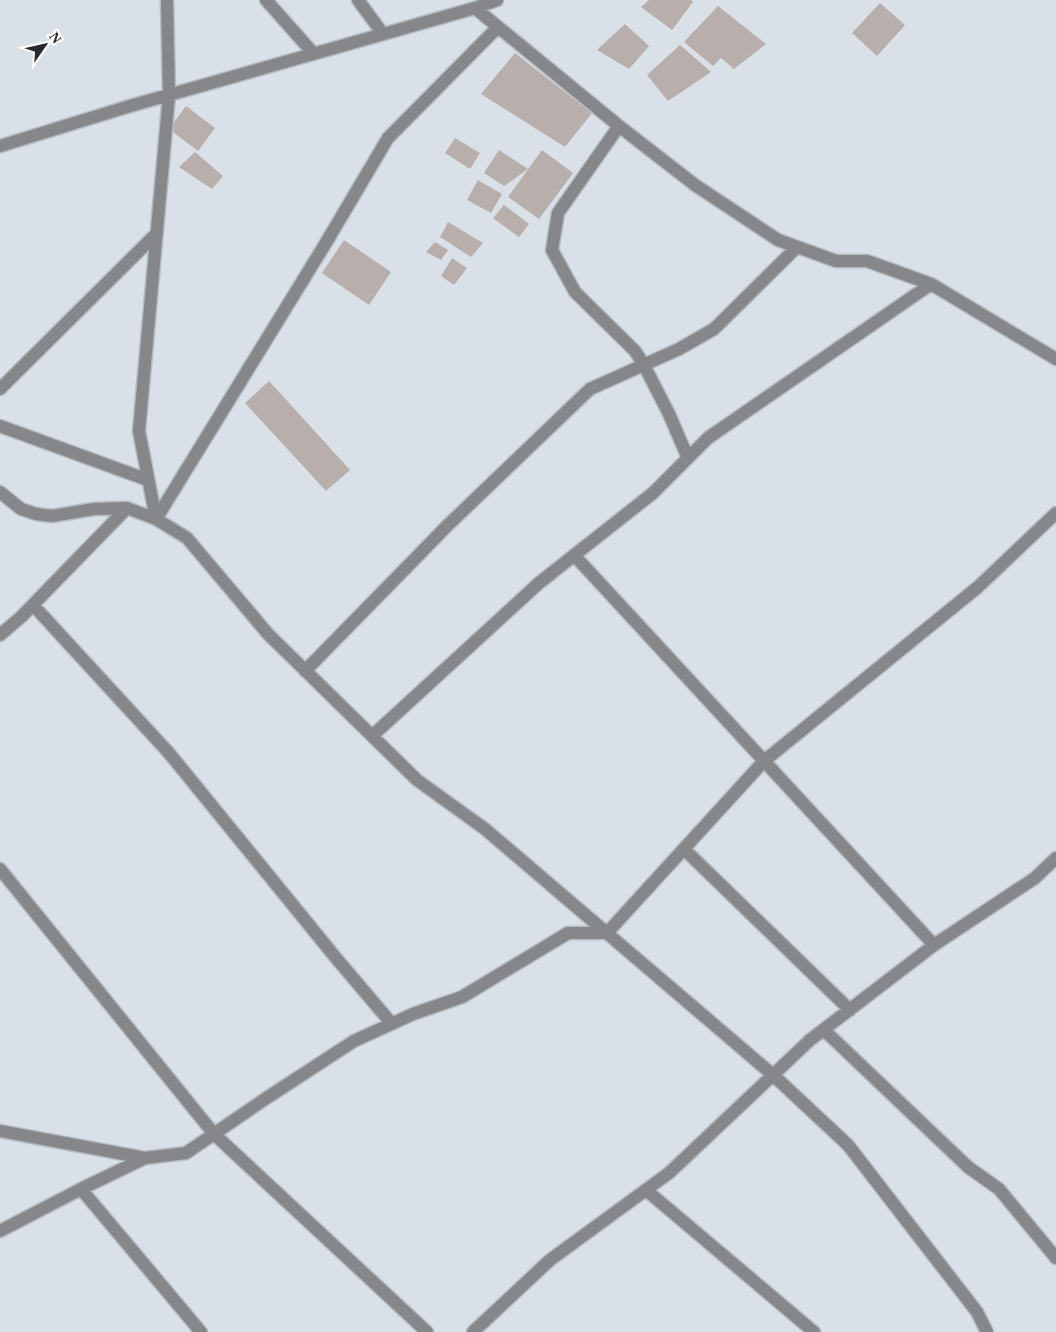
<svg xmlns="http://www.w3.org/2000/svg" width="1056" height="1332" font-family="Georgia,serif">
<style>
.building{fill:#b8aeac}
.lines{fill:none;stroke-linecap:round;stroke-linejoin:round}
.minor-casing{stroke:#b5bbc2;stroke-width:15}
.minor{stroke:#85878a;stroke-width:12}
</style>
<rect width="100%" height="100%" fill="#d9e0e7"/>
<path class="building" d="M 649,0 L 691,0 L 693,2 L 672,30 L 641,7 Z
M 880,3 L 905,25 L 877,56 L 852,33 Z
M 718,6 L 766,44 L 734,69 L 721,58 L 713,66 L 684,42 Z
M 625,24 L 649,46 L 629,69 L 597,50 Z
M 680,45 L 711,72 L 668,101 L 647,75 Z
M 515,53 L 592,113 L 565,147 L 481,94 Z
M 186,106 L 215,128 L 198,151 L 169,129 Z
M 455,138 L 480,153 L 470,169 L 445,153 Z
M 499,150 L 528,169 L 504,186 L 484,173 Z
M 542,150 L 573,173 L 539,219 L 508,197 Z
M 195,152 L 223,176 L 212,189 L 179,167 Z
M 478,180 L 502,194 L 491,213 L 467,200 Z
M 504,205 L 529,224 L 519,237 L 493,218 Z
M 448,222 L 483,243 L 471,257 L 440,237 Z
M 344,240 L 391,272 L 369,305 L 322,273 Z
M 435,242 L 448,250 L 441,260 L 426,252 Z
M 452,258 L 467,268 L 454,285 L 441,276 Z
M 269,381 L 350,470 L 326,491 L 245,403 Z"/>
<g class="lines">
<defs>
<path id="minor" d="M 266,0 L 314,54
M 358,0 L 383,34
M 475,8 L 619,126 L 695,185 L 778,240 L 836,261 L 867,261 L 931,284 L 1056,359
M 619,126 L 558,213 L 552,250 L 575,292 L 635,351 L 644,365 L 669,414 L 688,458
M 0,146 L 130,106 L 475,8 L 497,0
M 0,389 L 157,233
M 0,426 L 148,480
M 0,492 L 21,509 L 36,514 L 52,516 L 94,509 L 127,508 L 156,519 L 187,538 L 268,634 L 417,780 L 485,829 L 773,1075 L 848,1145 L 977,1312 L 987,1332
M 156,519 L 324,246 L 388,138 L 498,27
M 156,519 L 139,431 L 169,95 L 167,0
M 574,555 L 934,945
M 33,605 L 169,753 L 336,958 L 392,1024
M 0,635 L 21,617 L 127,508
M 305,671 L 448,525 L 590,389 L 679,349 L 714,329 L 797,247
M 372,736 L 539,583 L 653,493 L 708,438 L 931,284
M 684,849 L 850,1010
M 0,869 L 214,1134 L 427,1332
M 824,1030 L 968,1167 L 999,1189 L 1056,1258
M 0,1131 L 145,1158
M 81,1189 L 201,1332
M 646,1190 L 814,1332
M 0,1231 L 81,1189 L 145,1158 L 186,1153 L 265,1099 L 354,1041 L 413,1014 L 462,997 L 568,933 L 607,933 L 764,761 L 978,587 L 1056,513
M 473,1332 L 550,1260 L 669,1173 L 810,1040 L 934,945 L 1035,878 L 1056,858"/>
</defs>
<use href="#minor" class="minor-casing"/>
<use href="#minor" class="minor"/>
</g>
<g transform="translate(45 45) rotate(56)" stroke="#ffffff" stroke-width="4" paint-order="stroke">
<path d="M0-4L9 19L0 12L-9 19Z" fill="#27292c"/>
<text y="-8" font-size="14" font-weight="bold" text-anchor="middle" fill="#27292c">N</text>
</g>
</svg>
